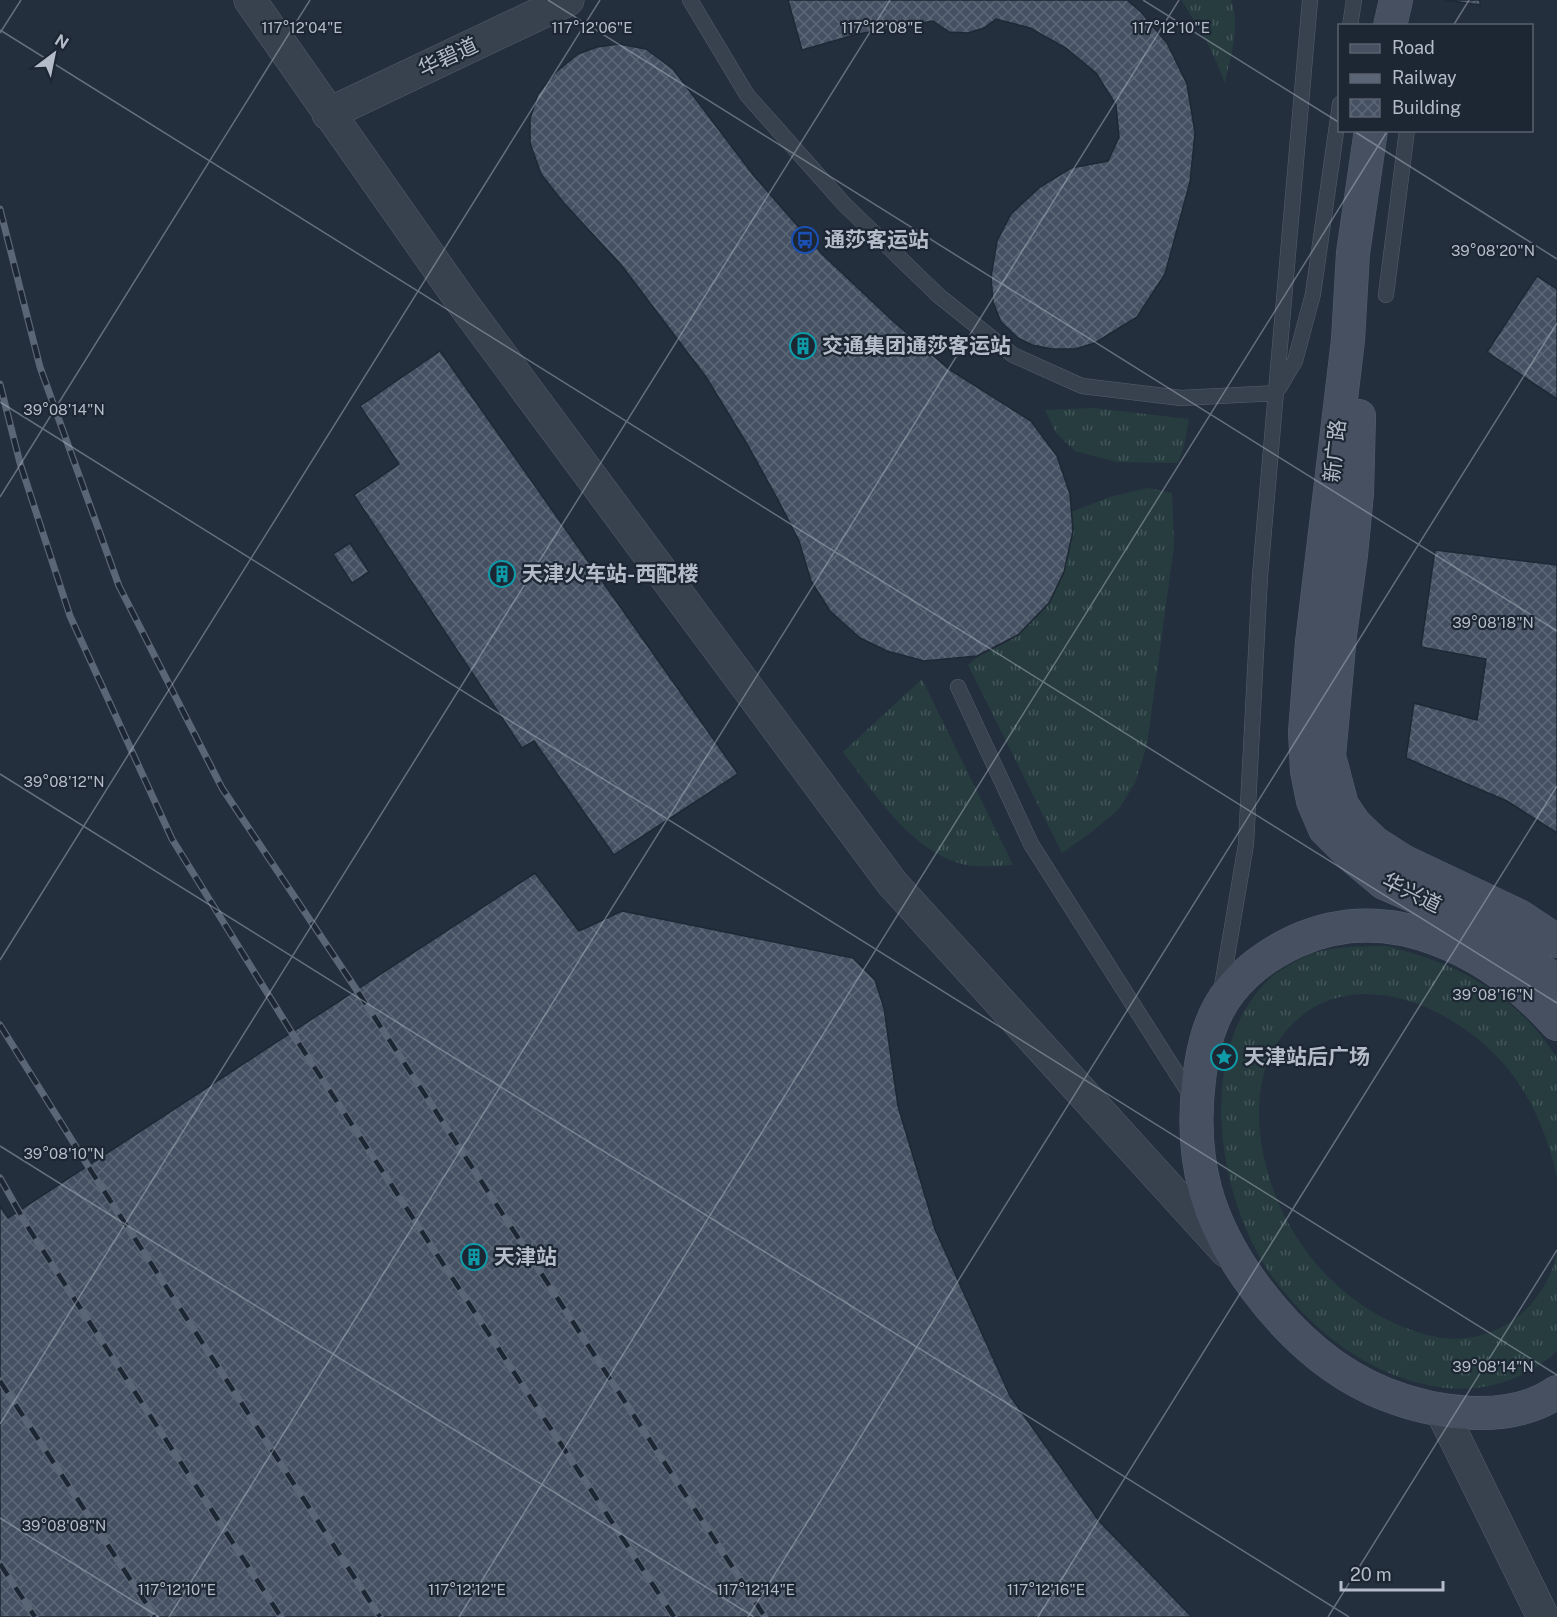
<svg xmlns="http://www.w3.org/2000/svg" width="1557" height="1617" font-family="'Public Sans','Noto Sans SC',sans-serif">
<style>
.grass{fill:url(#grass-tufts)}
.building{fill:url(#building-cross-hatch);stroke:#1f2835;stroke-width:1.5}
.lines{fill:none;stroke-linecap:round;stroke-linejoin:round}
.lane-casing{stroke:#565f6c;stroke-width:16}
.street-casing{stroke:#565f6c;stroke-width:33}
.secondary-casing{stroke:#565f6c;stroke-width:34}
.lane{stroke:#38414e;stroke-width:15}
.street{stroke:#38414e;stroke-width:32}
.secondary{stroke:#465061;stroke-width:33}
.rail-casing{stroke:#5a6575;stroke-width:7}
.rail{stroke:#1d2633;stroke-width:4.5;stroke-dasharray:14;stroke-linecap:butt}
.ticks{fill:none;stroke:#b4bcc9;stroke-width:1.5;stroke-opacity:0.45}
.labels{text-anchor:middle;stroke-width:4.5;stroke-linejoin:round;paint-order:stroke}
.street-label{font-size:21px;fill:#b4bcc9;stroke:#1d2633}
.poi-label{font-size:21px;font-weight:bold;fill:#b4bcc9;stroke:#1d2633;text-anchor:start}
.ticks-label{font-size:15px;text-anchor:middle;fill:#b4bcc9;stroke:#1d2633;stroke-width:4.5;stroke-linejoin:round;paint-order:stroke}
</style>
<defs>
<pattern id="grass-tufts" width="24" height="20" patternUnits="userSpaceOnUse" patternTransform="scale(1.5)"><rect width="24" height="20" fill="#263c3f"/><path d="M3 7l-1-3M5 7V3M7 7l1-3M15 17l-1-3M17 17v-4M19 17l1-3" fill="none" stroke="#435659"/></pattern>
<pattern id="building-cross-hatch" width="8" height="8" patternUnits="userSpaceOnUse" patternTransform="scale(1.5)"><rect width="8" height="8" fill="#455162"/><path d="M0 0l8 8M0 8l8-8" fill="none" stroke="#5d6877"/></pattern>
</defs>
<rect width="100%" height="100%" fill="#242f3e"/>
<path class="grass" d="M 1181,0 L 1231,0 C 1241,27 1230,56 1225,83 C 1214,53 1199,26 1181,0 Z
M 1094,408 L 1189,419 L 1184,446 L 1178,463 L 1117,462 L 1075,451 L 1056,433 L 1045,410 Z
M 1148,488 L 1172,493 L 1174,546 L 1147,745 L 1135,783 L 1118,810 L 1089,834 L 1062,853 L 968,665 C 983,650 1003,647 1019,634 C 1056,604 1075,558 1071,512 L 1113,496 Z
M 922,679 L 1013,865 C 996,866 978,868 962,864 C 911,851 873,792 843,752 Z
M 1386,946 C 1458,963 1517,995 1557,1058 L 1557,1177 C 1548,1137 1531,1094 1503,1063 C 1446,999 1335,956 1277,1043 C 1260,1070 1257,1103 1260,1134 C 1270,1218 1322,1293 1401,1326 C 1439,1342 1473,1345 1509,1323 C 1534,1307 1552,1280 1557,1251 L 1557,1351 C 1520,1385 1471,1396 1423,1384 C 1364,1370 1317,1333 1280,1287 C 1218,1210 1192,1055 1268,980 C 1276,972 1291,964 1302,958 C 1327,945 1359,947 1386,946 Z"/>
<path class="building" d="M 788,0 L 1127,0 L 1141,12 L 1167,43 L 1187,84 L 1195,133 L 1190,182 L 1165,274 L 1137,317 L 1095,343 L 1075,349 L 1052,349 L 1032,345 L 1018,338 L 1001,322 L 993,302 L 991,277 L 997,241 L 1011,214 L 1040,187 L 1071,168 L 1108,161 L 1119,137 L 1116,105 L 1096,73 L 1066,48 L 1030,28 L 996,19 L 984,28 L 968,33 L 949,32 L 933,21 L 858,34 L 802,50 Z
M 1445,0 L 1480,0 L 1480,5 Z
M 619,44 L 646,49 L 673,69 L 754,176 L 823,255 L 894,322 L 950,370 L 1031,421 L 1057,456 L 1070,494 L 1073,531 L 1064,572 L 1049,603 L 1018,635 L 977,656 L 924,661 L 887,651 L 860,638 L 830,611 L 811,581 L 799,541 L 778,500 L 747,444 L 706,377 L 622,266 L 563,202 L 541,174 L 530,143 L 530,119 L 538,94 L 556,72 L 578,54 L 597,47 Z
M 1537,276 L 1557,289 L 1557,399 L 1487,352 Z
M 440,351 L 738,774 L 614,855 L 534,741 L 522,748 L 354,495 L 399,464 L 360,406 Z
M 350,543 L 369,572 L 352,583 L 333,554 Z
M 1435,550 L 1557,565 L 1557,833 L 1507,801 L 1406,758 L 1414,703 L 1477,720 L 1486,659 L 1421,647 Z
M 535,873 L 579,931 L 622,911 L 853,958 L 875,980 L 884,1008 L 898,1106 L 935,1229 L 1010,1396 L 1099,1521 L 1192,1617 L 0,1617 L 0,1206 L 8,1218 Z"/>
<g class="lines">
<defs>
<path id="lane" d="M 690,0 L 747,95 L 844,204 L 939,296 L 1013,355 L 1082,386 L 1181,398 L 1276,393
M 1350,26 L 1354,0
M 1386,295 L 1407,130
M 1279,388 L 1295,361 L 1313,294 L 1340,104
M 958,687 L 1031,844 L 1193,1099
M 1221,992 L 1246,844 L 1260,576 L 1310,0"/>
<path id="street" d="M 250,0 L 464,305 L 892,883 L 1226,1251
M 328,114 L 568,0
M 1441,1410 L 1543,1617"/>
<path id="secondary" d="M 1390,26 L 1396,0
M 1371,130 L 1353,253 L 1348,340 L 1312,642 L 1305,732 L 1307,771 L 1313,801 L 1325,829 L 1353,857 L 1384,883 L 1464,918 L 1487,931 L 1557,982
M 1359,416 L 1357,493 L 1351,555 L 1340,635 L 1329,756 L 1342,805 L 1355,824 L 1375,843 L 1403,861 L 1519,916 L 1557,941
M 1557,1024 C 1492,952 1391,898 1296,941 C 1270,953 1248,968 1230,991 C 1210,1016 1203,1047 1199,1079 C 1189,1161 1207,1224 1257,1290 C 1291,1335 1332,1373 1385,1394 C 1435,1414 1510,1425 1557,1392"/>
</defs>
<use href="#lane" class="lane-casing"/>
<use href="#street" class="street-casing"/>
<use href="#secondary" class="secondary-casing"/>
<use href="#lane" class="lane"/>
<use href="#street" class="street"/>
<use href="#secondary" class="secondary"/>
<defs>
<path id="rail" d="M 0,209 L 40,367 L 119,586 L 222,788 L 360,995 L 765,1617
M 0,384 L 20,463 L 70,616 L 172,839 L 292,1033 L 674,1617
M 0,1025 L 93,1174 L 380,1617
M 0,1178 L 29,1229 L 281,1617
M 0,1381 L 155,1617
M 0,1564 L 35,1617"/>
</defs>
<use href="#rail" class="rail-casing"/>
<use href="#rail" class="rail"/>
</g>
<path class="ticks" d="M 548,0 L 1557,631M 1143,0 L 1340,123M 1453,26 L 1469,0M 0,30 L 1557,1003M 0,33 L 21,0M 1352,130 L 1557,259M 0,402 L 1557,1375M 0,497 L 310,0M 0,774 L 1349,1617M 0,960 L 600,0M 0,1146 L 754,1617M 0,1424 L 890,0M 0,1518 L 159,1617M 169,1617 L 1179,0M 459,1617 L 1388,130M 748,1617 L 1557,323M 1038,1617 L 1557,786M 1328,1617 L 1557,1250"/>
<defs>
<symbol id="bus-ring" viewBox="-11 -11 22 22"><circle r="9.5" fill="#1d2633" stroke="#1a4fb4" stroke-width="1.5"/><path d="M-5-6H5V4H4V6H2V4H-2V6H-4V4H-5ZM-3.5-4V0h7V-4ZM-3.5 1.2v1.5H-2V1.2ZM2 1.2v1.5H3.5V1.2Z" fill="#1a4fb4"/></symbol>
<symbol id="building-ring" viewBox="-11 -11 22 22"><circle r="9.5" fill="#1d2633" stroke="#0f9aa8" stroke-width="1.5"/><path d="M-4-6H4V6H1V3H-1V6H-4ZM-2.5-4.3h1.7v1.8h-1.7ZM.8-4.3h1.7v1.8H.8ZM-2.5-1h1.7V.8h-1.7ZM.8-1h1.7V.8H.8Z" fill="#0f9aa8"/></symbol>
<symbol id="sight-ring" viewBox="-11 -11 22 22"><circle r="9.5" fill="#1d2633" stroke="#0f9aa8" stroke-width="1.5"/><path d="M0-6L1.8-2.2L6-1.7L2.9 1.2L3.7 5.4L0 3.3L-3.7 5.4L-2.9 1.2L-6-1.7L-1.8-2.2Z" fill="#0f9aa8"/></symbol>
</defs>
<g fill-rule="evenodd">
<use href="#bus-ring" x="790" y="225" width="30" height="30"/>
<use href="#building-ring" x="788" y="331" width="30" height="30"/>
<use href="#building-ring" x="487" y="559" width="30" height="30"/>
<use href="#sight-ring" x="1209" y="1042" width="30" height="30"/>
<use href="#building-ring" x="459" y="1242" width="30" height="30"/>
</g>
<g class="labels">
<g class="street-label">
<text transform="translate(448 57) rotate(-25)" y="7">华碧道</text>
<text transform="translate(1335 451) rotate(-84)" y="7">新广路</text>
<text transform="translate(1412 893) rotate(26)" y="7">华兴道</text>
</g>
<g class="poi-label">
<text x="824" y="247">通莎客运站</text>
<text x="822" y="353">交通集团通莎客运站</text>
<text x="522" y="581">天津火车站-西配楼</text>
<text x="1244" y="1064">天津站后广场</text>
<text x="494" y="1264">天津站</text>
</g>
</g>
<g class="ticks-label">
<text x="302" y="33">117°12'04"E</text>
<text x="592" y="33">117°12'06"E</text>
<text x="882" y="33">117°12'08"E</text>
<text x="1171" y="33">117°12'10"E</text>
<text x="1493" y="256">39°08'20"N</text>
<text x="64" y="415">39°08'14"N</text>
<text x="1493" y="628">39°08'18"N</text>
<text x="64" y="787">39°08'12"N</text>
<text x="1493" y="1000">39°08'16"N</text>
<text x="64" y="1159">39°08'10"N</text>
<text x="1493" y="1372">39°08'14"N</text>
<text x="64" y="1531">39°08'08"N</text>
<text x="177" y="1595">117°12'10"E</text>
<text x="467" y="1595">117°12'12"E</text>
<text x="756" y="1595">117°12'14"E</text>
<text x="1046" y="1595">117°12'16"E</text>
</g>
<rect x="1338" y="24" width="195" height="108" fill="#1d2633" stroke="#59626f" stroke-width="1.5"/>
<rect x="1350" y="44" width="30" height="9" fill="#465061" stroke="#59626f" stroke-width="1.5"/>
<text x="1392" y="54" font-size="18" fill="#b4bcc9">Road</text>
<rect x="1350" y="74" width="30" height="9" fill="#5a6575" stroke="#59626f" stroke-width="1.5"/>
<text x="1392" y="84" font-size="18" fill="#b4bcc9">Railway</text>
<rect x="1350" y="99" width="30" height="18" fill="url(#building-cross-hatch)" stroke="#59626f" stroke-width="1.5"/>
<text x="1392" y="114" font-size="18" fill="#b4bcc9">Building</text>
<g transform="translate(54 54) rotate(32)" stroke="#1d2633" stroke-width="4.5" paint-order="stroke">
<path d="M0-4.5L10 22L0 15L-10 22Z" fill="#b4bcc9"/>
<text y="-9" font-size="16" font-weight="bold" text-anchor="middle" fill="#b4bcc9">N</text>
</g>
<path d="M1341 1581v9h102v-9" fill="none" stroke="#b4bcc9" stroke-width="3"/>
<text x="1350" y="1581" font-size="18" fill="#b4bcc9" stroke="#1d2633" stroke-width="4.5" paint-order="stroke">20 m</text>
</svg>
